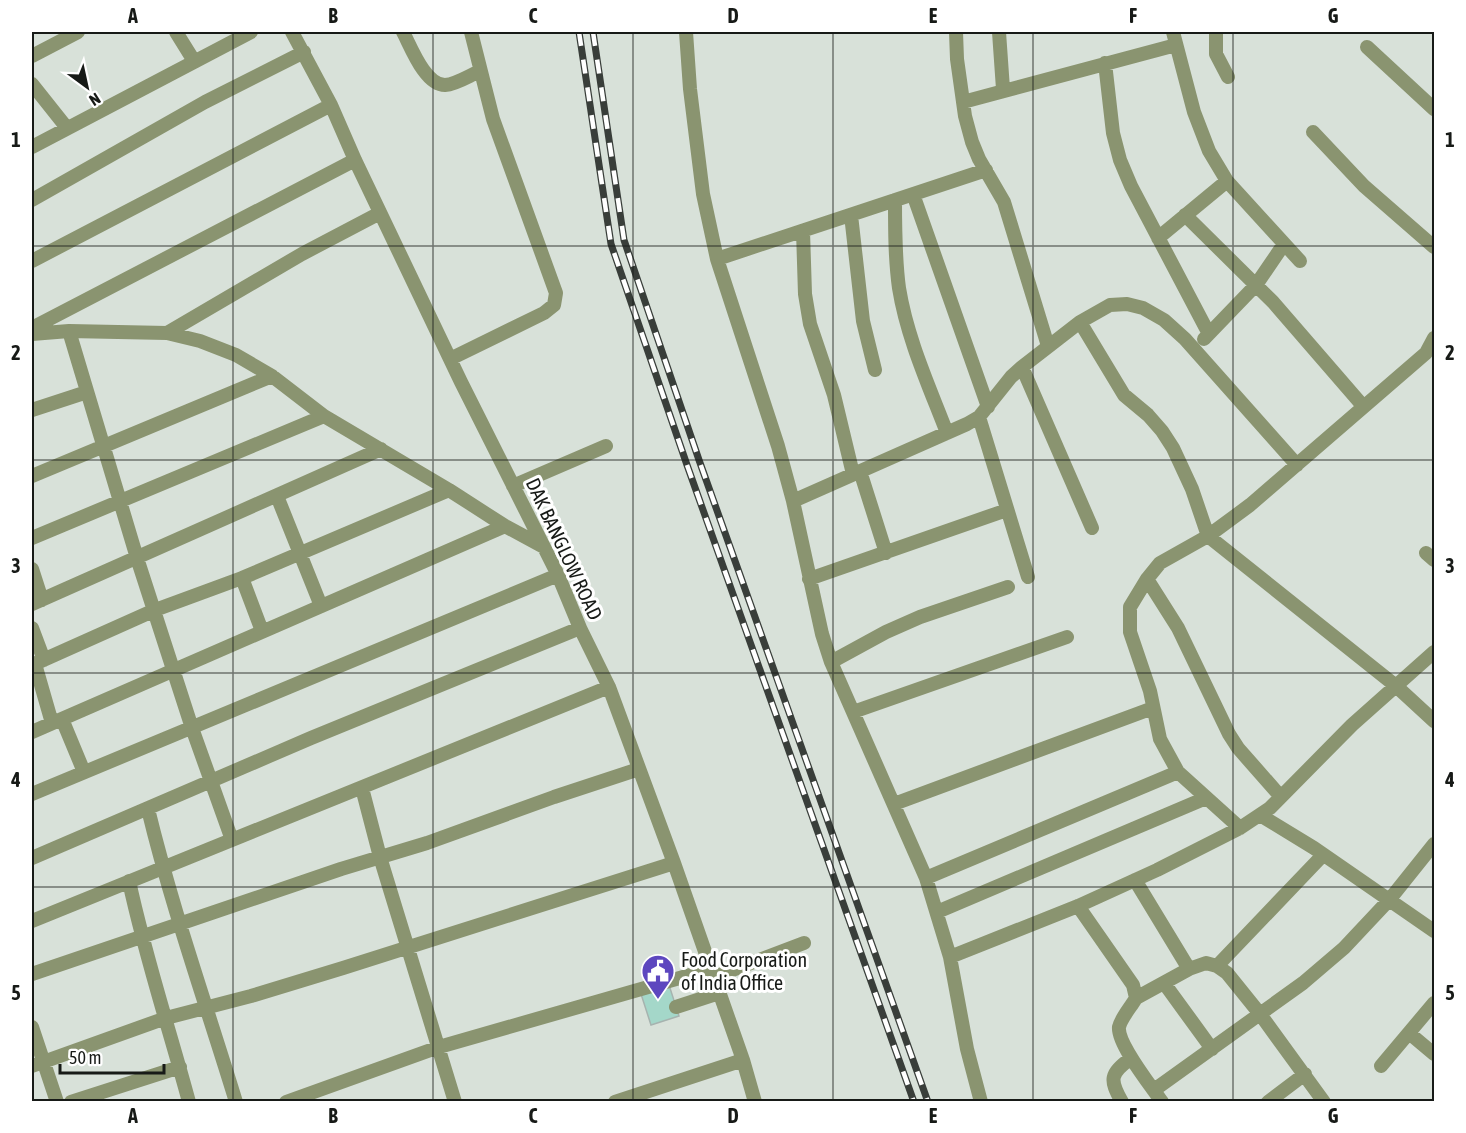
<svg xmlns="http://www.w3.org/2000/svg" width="1466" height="1133" font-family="'Asap Condensed',sans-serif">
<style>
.building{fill:#a4d7c9;stroke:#a6b3af;stroke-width:1.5}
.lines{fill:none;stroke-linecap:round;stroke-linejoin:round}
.minor{stroke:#8a9470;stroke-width:14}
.rail-casing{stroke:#393e3a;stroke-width:7}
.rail{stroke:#fff;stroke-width:4.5;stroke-dasharray:14;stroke-linecap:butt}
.grid{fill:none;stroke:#171a17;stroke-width:1.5;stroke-opacity:0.55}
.labels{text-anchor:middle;stroke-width:6;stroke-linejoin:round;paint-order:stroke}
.street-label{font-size:20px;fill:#171a17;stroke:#fff}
.poi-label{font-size:20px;fill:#171a17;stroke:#fff;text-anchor:start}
.neatline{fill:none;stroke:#171a17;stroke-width:2}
.grid-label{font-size:20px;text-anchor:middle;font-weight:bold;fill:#171a17}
</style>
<rect width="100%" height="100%" fill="#d8e1d9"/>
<path class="building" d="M 669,985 L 679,1016 L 651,1025 L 641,994 Z"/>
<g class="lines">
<path class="minor" d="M 176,32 L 194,61
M 292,32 L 331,105 L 355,160 L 461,382 L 558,575 L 580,628 L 609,687 L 674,863 L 743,1060 L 755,1102
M 403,32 C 411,47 425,85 445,85 C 457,84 470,75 480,71
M 686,32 L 690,89 L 703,194 L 717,259 L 778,446 L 793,501 L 822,634 L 831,662 L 926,878 L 950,957 L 967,1049 L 981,1102
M 956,32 L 957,59 L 965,116 L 972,142 L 979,159 L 1004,202 L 1048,346
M 999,32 L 1003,89
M 1173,32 L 1194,112 L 1209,151 L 1227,181 L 1300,261
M 1216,32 L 1216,54 L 1228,77
M 1367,47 L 1434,109
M 32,56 L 78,32
M 1105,63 L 1113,133 L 1120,160 L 1131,186 L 1209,334
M 32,84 L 67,128
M 963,102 L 1176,45
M 1313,132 L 1364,186 L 1434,247
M 32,147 L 251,32
M 913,194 L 988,407
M 32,200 L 205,102 L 304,52
M 895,200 C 895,230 895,259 899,288 C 907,338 929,386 947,433
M 851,215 L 863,321 L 875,370
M 1185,215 L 1273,302 L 1363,406
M 803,231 L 805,294 L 810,324 L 834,395 L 853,474
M 1158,238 L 1227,181
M 717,259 L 986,170
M 32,261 L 331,105
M 1080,322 L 1124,395 L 1148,415 L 1162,431 L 1173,448 L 1192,489 L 1208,536 L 1396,686 L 1434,721
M 32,328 L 355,160
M 69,331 L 137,558 L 192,728 L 232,840
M 167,333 L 302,254 L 380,213
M 32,334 L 69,331 L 167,333 L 200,341 L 236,355 L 272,376 L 324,416 L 449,490 L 505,526 L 544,547
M 1204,339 L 1256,285 L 1284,244
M 450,359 L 544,313 L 554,305 L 556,293 L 493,119 L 471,32
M 1022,367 L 1092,528
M 32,410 L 87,392
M 979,417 L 1028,577
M 860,471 L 886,553
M 32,476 L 272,376
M 513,486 L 606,446
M 277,496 L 321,606
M 793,501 L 967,424 L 979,417 L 1011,377 L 1022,367 L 1080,322 L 1110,305 L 1127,304 L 1143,308 L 1164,320 L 1185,339 L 1297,465
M 32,538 L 324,416
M 1426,553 L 1434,560
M 32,569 L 42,600
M 242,578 L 262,631
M 809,579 L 1007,510
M 1147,579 L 1178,628 L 1229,734 L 1238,748 L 1281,797
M 32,604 L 381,449
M 32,628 L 44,660
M 831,662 L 886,632 L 920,617 L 1008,587
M 35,664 L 52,723
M 32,665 L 155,610 L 242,578 L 449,490
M 853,712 L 1067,637
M 62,719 L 84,772
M 32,732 L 505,526
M 362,788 L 380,857 L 455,1102
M 32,794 L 558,575
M 894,804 L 1153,708
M 148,809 C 172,908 206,1004 236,1102
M 1260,815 L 1314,848 L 1434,931
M 1240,828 L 1178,772 L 1160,739 L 1150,691 L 1130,632 L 1130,607 L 1147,579 L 1160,563 L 1208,536 L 1250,505 L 1426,353 L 1434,338
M 32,858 L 311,738 L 580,628
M 926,878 L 1178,772
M 1135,880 L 1189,969
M 129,881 C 145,956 169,1028 189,1102
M 1078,906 L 1133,985 L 1136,998 C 1131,1007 1121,1018 1119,1027 C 1117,1044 1152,1087 1162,1102
M 937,912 L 1206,798
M 32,921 L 609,687
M 950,957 L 1078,906 L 1157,870 L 1240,828 L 1270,808 L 1352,725 L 1434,652
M 1217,966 L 1323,855
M 32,974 L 341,869 L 427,843 L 554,797 L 639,769
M 714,977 L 804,943
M 1164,983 L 1212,1049
M 1136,998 L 1189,969 L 1206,963 L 1217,966 L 1227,973 L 1260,1014 L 1324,1102
M 676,1007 L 719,993
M 32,1027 L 57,1102
M 1409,1033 L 1434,1054
M 32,1066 L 166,1018 L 251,996 L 343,968 L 674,863
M 1381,1066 L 1434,1003
M 1154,1090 L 1303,983 L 1344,948 L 1390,899 L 1434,844
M 71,1102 L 180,1067
M 286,1102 L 439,1047 L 711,969
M 615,1102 L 743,1060
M 1122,1102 C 1109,1079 1110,1074 1131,1058
M 1268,1102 L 1305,1074"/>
<defs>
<path id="rail" d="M 579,32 L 611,244 L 687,465 L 914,1102
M 593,32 L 624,240 L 699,460 L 928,1102"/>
</defs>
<use href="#rail" class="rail-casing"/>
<use href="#rail" class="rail"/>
</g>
<path class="grid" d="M 233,32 L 233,1102M 433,32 L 433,1102M 633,32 L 633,1102M 833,32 L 833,1102M 1033,32 L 1033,1102M 1233,32 L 1233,1102M 32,246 L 1434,246M 32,460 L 1434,460M 32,673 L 1434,673M 32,887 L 1434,887"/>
<defs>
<symbol id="civic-pin" viewBox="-11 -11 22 30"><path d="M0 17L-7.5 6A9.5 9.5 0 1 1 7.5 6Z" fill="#5d47bf" stroke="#fff"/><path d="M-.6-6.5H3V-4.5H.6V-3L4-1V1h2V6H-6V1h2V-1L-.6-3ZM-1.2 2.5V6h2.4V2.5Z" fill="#fff"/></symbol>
</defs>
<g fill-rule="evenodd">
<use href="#civic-pin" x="639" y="952" width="38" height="52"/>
</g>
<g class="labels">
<g class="street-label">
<text transform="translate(564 549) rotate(65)" y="7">DAK BANGLOW ROAD</text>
</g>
<g class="poi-label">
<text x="681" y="967">Food Corporation<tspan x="681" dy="23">of India Office</tspan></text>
</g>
</g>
<rect width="1466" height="1133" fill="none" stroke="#ffffff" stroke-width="66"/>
<g transform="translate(87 87) rotate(147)" stroke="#ffffff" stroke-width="4.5" paint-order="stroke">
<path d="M0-4.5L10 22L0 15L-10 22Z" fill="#171a17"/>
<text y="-9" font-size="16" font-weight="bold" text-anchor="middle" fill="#171a17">N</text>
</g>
<path d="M60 1064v9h104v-9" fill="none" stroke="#171a17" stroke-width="3"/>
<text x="69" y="1064" font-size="18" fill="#171a17" stroke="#ffffff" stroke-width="4.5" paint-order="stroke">50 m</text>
<rect x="33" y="33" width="1400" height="1067" class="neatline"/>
<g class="grid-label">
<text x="133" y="23">A</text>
<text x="333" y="23">B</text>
<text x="533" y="23">C</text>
<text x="733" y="23">D</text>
<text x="933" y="23">E</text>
<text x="1133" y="23">F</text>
<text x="1333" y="23">G</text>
<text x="16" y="147">1</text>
<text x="1450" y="147">1</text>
<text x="16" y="360">2</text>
<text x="1450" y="360">2</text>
<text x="16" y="573">3</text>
<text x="1450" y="573">3</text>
<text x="16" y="787">4</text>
<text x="1450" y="787">4</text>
<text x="16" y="1000">5</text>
<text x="1450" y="1000">5</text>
<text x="133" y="1123">A</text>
<text x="333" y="1123">B</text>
<text x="533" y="1123">C</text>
<text x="733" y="1123">D</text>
<text x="933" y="1123">E</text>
<text x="1133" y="1123">F</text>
<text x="1333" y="1123">G</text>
</g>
</svg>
